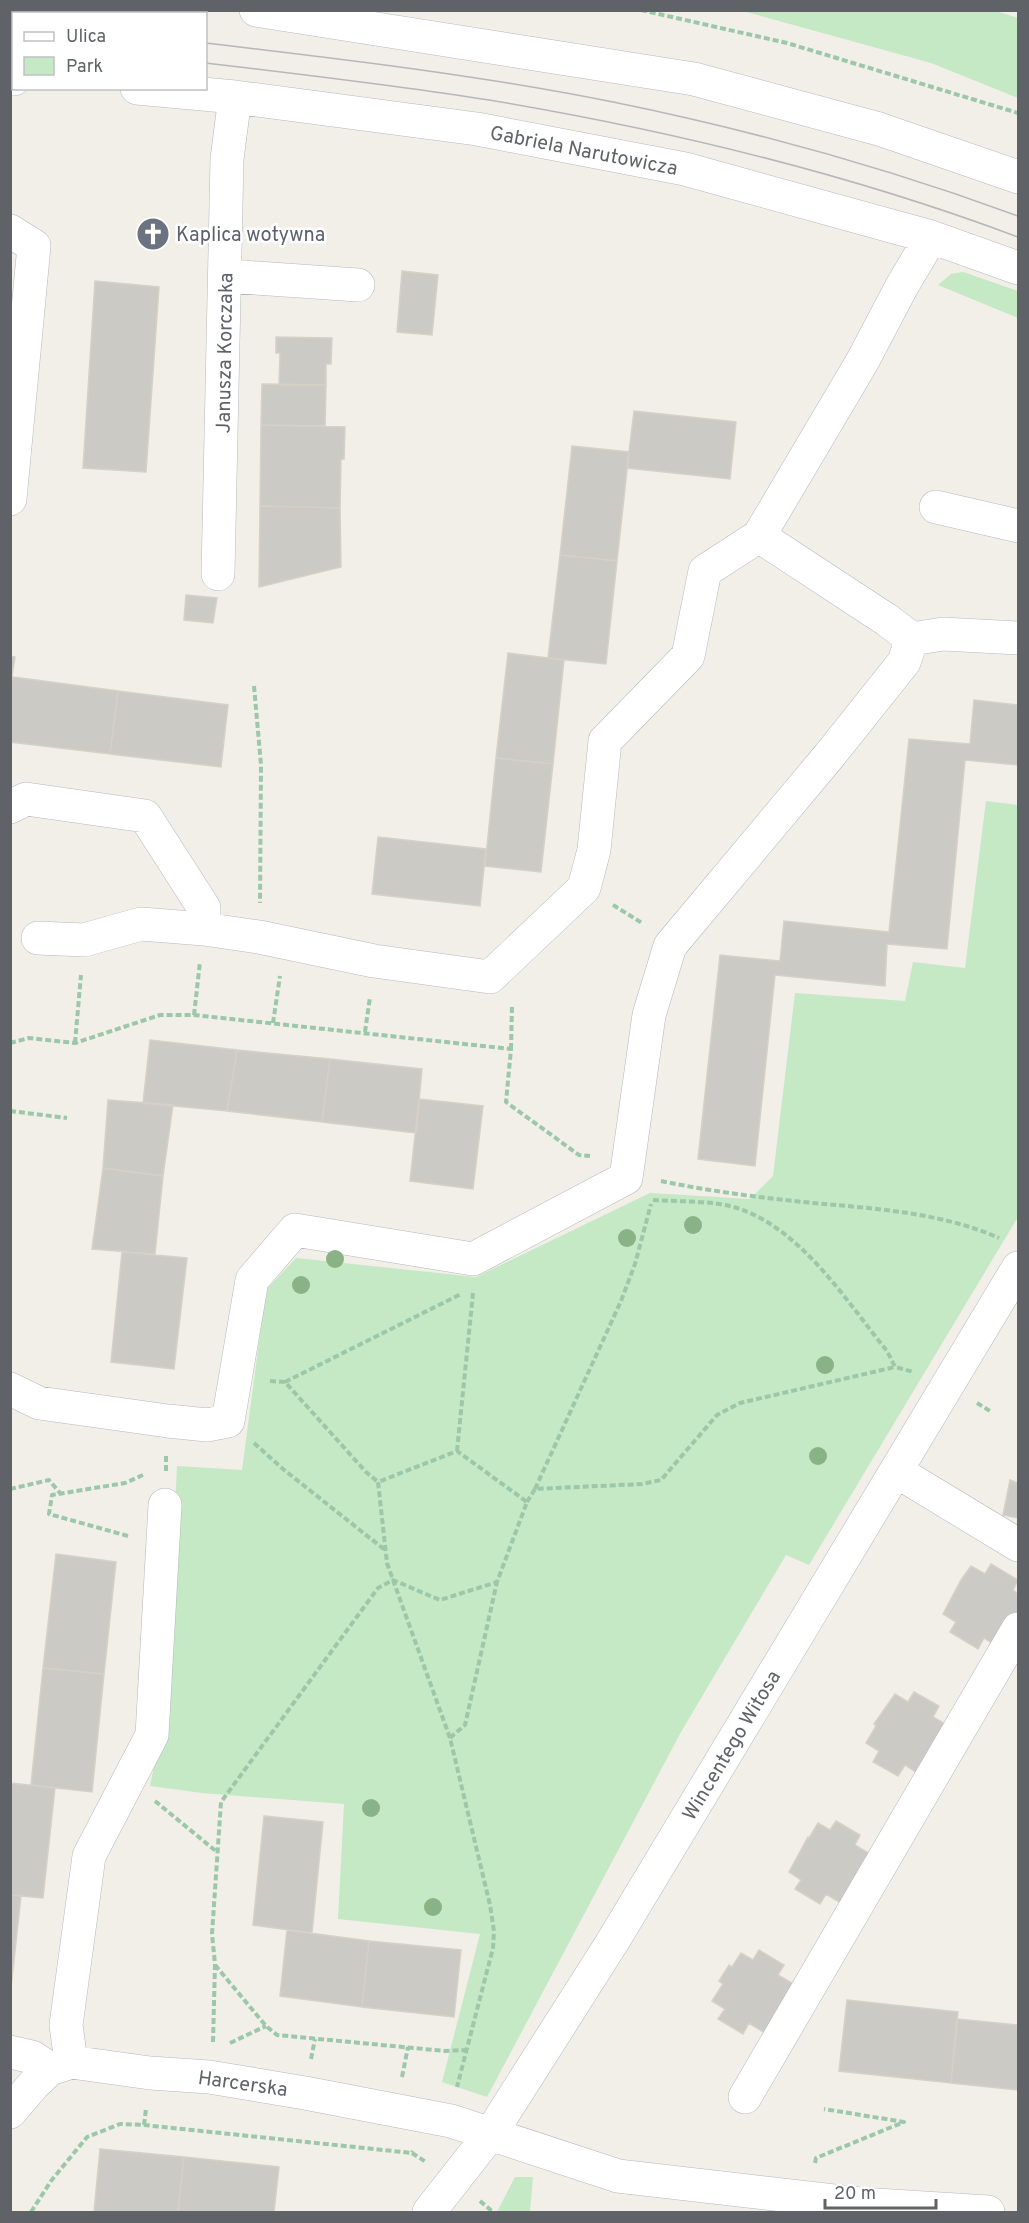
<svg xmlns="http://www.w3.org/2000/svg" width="1029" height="2223" font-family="Overpass,sans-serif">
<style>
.green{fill:#c5e8c5}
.building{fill:#cccac5;stroke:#d6d1c6;stroke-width:1.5}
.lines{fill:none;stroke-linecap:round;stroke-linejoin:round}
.minor-casing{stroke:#b5b8bc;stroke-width:34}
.path{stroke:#9cc7a9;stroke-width:4;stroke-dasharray:6 3;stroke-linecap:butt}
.minor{stroke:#fff;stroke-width:33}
.tram{stroke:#b6b7b8;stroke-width:1.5}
.tree{fill:#89b387}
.labels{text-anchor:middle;stroke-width:5;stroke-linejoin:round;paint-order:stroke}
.street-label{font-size:20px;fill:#5f6368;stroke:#fff}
.worship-label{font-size:20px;fill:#5b616d;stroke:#fff;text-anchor:start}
</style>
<rect width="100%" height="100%" fill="#f1efe8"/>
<path class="green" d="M 743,11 L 996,11 L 1018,18 L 1018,98 L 931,63 Z
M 963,272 L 1018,291 L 1018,318 L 938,285 L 951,274 Z
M 986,801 L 1018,805 L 1018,1217 L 809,1565 L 786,1555 L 681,1732 L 487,2097 L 442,2082 L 480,1934 L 338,1919 L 344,1804 L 202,1793 L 150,1786 L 166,1708 L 177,1466 L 242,1470 L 266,1290 L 296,1258 L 476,1277 L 650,1193 L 750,1199 L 773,1176 L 795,993 L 905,1001 L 913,962 L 965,968 Z
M 515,2177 L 533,2177 L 530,2212 L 497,2212 Z"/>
<path class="building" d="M 146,226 L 161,227 L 157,246 L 153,248 L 146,245 Z
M 402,271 L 438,275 L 432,335 L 397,332 Z
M 95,281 L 159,287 L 146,472 L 83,468 Z
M 276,337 L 332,338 L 331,364 L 326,364 L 326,385 L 279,385 L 280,353 L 276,353 Z
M 262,384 L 326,385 L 325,426 L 261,425 Z
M 634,411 L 736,422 L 730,479 L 627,468 Z
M 261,425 L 345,427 L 344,459 L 341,459 L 340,508 L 260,506 Z
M 572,446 L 629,452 L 617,561 L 560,555 Z
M 260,506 L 340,508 L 341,567 L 259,587 Z
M 560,555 L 617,561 L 606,664 L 548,658 Z
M 186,595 L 217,598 L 213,623 L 184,620 Z
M 508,653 L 564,660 L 553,764 L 496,758 Z
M 10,656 L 15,657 L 10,688 Z
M 13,677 L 118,691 L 110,754 L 10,742 L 10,688 Z
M 118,691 L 228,705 L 221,767 L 110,754 Z
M 974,700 L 1018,705 L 1018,765 L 965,760 L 947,949 L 887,944 L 885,986 L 775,975 L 755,1166 L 698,1159 L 720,955 L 780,961 L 784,921 L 889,932 L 909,739 L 970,744 Z
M 496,758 L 553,764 L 541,872 L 485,866 Z
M 378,837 L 486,849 L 480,906 L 372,894 Z
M 150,1040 L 237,1050 L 227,1111 L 143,1103 Z
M 237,1050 L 330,1059 L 322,1122 L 227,1111 Z
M 330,1059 L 422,1069 L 416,1133 L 322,1122 Z
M 419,1099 L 483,1106 L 473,1189 L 410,1181 Z
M 108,1100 L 173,1105 L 163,1176 L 103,1168 Z
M 103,1168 L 163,1176 L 155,1254 L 92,1249 Z
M 122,1252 L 187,1258 L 174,1369 L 111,1362 Z
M 1010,1480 L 1018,1483 L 1018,1518 L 1003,1515 Z
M 56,1554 L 116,1562 L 104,1674 L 43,1668 Z
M 991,1564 L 1018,1580 L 1013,1590 L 1018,1594 L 1018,1616 L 999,1648 L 984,1638 L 978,1649 L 950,1632 L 956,1622 L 943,1614 L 961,1580 L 971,1566 L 985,1574 Z
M 43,1668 L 104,1674 L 92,1792 L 31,1785 Z
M 914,1692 L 939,1706 L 933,1717 L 952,1728 L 923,1777 L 905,1765 L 898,1776 L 873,1762 L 879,1751 L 866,1743 L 876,1726 L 874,1724 L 895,1694 L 908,1702 Z
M 10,1783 L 55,1788 L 43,1898 L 10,1895 Z
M 264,1816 L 323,1822 L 312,1933 L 253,1925 Z
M 836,1821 L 860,1835 L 855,1845 L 875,1857 L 846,1906 L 826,1894 L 820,1904 L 795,1889 L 801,1880 L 789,1872 L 808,1837 L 809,1838 L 818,1823 L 830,1830 Z
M 10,1895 L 21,1896 L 10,1997 Z
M 287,1930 L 369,1941 L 362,2007 L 280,1996 Z
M 369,1941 L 461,1950 L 454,2017 L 362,2007 Z
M 759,1950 L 784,1965 L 778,1975 L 797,1986 L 768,2035 L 749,2023 L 743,2034 L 718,2019 L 725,2009 L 712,2001 L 723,1984 L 719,1981 L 729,1965 L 732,1967 L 741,1953 L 753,1960 Z
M 847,2000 L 958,2012 L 951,2083 L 839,2071 Z
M 957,2019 L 1018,2025 L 1018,2090 L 951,2083 Z
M 100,2149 L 184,2157 L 178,2212 L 94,2212 Z
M 184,2157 L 279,2167 L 274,2212 L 178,2212 Z"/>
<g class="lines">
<defs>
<path id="minor" d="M 256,10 L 694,79 L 879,129 L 1018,177
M 10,79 L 14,79
M 137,88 L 235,97 L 477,129 L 685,169 L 931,237 L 1018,268
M 10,231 L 34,246 L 10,499
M 226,276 L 358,285
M 936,507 L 1018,526
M 218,574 L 227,159 L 235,97
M 912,639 L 943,634 L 1018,638
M 10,807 L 26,799 L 145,816 L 204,908 L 204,929 L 259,937 L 374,961 L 490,977 L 584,888 L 594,850 L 605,741 L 688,656 L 705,571 L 759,536 L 862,362 L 902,286 L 931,237
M 38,938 L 84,940 L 141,924 L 204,929
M 10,1389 L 39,1403 L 168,1421 L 207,1425 L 228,1421 L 252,1280 L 295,1230 L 473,1259 L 626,1178 L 649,1015 L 670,946 L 829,756 L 904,662 L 912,639 L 887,620 L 759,536
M 896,1471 L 1018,1545
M 10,2052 L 32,2057 L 50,2069
M 71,2062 L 66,2025 L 89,1856 L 152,1735 L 165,1505
M 745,2097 L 1018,1629
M 10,2112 L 34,2084 L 50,2069 L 71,2062 L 150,2073 L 209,2077 L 305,2093 L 451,2121 L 618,2176 L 860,2204 L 988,2212
M 429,2212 L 491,2133 L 613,1941 L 1018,1268"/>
</defs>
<use href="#minor" class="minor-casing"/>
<path class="path" d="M 641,10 L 787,43 L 1018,113
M 254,686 L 261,765 L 260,903
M 613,905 L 642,923
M 194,1015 L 200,962
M 273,1023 L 280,976
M 365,1032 L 370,997
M 10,1043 L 29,1038 L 75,1043 L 160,1015 L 194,1015 L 511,1049 L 506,1102 L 579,1155 L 590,1156
M 75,1043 L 81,975
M 511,1049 L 512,1005
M 10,1111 L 67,1118
M 661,1181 C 714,1192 770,1199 824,1204 C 882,1209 945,1214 999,1238
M 653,1200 C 681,1202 714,1200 740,1209 C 803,1231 847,1302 887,1351 L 895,1367 L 914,1372
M 270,1381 L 285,1382 L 366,1472 L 378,1482
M 285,1382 L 461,1294
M 977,1403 L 990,1411
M 254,1443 L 283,1469 L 385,1550
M 457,1451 L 473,1293
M 166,1471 L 166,1455
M 10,1489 L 49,1480 L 60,1493
M 535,1489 L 621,1301 L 635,1264 L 651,1204
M 527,1502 L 535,1489 L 642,1484 L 661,1480 L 717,1415 L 740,1403 L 895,1367
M 128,1536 L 49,1514 L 52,1495 L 125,1483 L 143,1475
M 450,1738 L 465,1725 L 497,1582
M 155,1801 L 217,1852
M 215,1965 L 266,2026 L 277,2035 L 445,2051 L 465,2050
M 213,2042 L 215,1964 L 212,1934 L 221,1802 L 378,1588 L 393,1580 L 440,1600 L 497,1582 L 527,1502 L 457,1451 L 378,1482 L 387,1563 L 393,1580 L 450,1738 L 490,1905 L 494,1931 L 493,1948 L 457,2087
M 230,2043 L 266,2026
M 311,2059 L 315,2039
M 402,2077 L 408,2047
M 144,2125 L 146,2109
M 412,2153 L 426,2162
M 815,2163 L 816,2158 L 904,2122 L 824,2109
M 480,2201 L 493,2212
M 31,2212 L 51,2181 L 87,2137 L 120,2124 L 144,2125 L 412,2153 L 413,2151"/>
<use href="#minor" class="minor"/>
<path class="tram" d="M 10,24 L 14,24
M 206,43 C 342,59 479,75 613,102 C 751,130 887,168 1018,216
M 10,44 L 14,44
M 206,63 C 300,74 395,85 489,100 C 669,130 847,173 1018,237"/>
</g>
<g class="tree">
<circle cx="693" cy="1225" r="9"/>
<circle cx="627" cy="1238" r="9"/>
<circle cx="335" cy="1259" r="9"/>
<circle cx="301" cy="1285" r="9"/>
<circle cx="825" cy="1365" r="9"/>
<circle cx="818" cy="1456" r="9"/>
<circle cx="371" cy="1808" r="9"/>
<circle cx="433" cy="1907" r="9"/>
</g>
<defs>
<symbol id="church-disc" viewBox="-11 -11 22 22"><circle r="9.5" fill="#6b7280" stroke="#fff"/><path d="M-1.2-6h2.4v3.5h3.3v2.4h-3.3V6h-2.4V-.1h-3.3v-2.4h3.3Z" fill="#fff"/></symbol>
</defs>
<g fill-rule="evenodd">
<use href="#church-disc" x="134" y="215" width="38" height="38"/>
</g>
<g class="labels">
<g class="street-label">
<text transform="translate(584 150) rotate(11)" y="7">Gabriela Narutowicza</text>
<text transform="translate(224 353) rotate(-89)" y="7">Janusza Korczaka</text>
<text transform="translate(731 1745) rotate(-59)" y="7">Wincentego Witosa</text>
<text transform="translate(243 2083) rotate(8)" y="7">Harcerska</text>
</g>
<g class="worship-label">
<text x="176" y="241">Kaplica wotywna</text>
</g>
</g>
<rect width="1029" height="2223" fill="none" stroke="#5f6368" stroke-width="24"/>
<rect x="12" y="12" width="195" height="78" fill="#ffffff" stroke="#bfc1c3" stroke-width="1.5"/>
<rect x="24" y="32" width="30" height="9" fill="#ffffff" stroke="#bfc1c3" stroke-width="1.5"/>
<text x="66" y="42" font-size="18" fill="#5f6368">Ulica</text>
<rect x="24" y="57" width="30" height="18" fill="#c5e8c5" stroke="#bfc1c3" stroke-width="1.5"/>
<text x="66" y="72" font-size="18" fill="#5f6368">Park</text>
<path d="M825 2199v9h111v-9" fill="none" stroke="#5f6368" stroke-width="3"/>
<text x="834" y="2199" font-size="18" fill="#5f6368" stroke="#ffffff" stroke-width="4.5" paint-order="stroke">20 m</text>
</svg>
